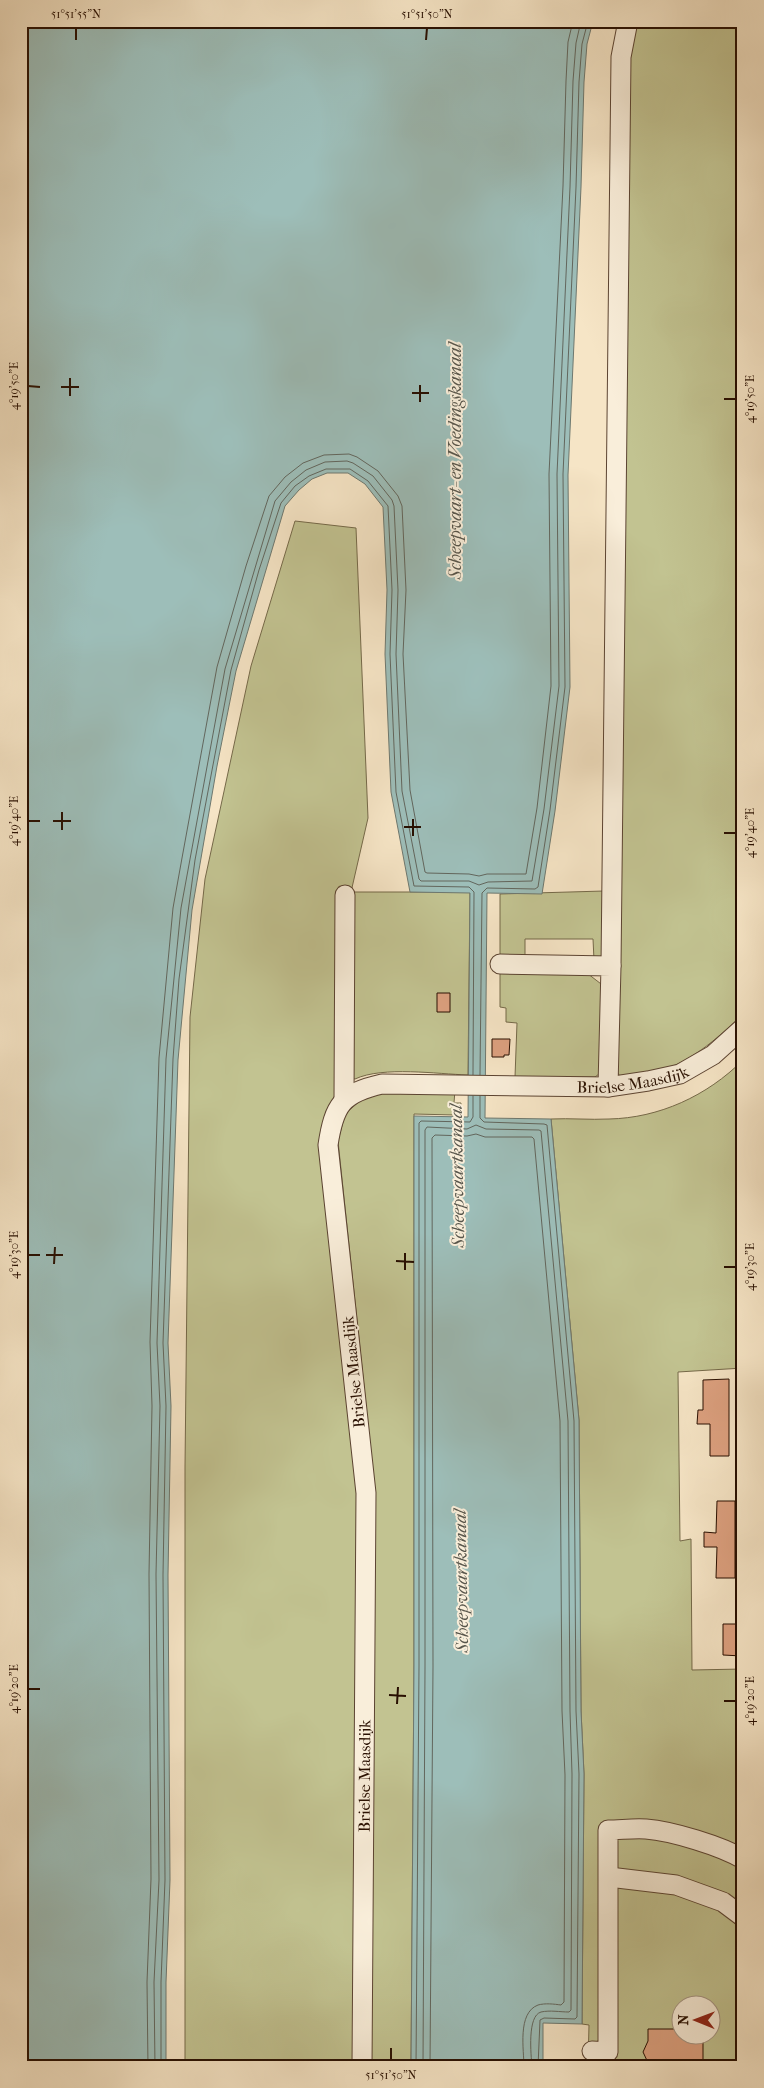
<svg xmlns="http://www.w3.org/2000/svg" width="764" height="2088" font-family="'IM FELL French Canon',serif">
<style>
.green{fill:#c2c391;stroke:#756949;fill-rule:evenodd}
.water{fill:#9dbeb9;stroke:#6e786f}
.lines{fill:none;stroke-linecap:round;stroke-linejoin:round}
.shore{stroke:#62665d;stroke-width:1}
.building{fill:#dda180;stroke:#280f01}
.minor-casing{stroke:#5c4432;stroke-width:21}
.minor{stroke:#f9eeda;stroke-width:19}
.ticks{fill:none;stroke:#280f01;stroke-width:2}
.labels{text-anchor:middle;stroke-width:4;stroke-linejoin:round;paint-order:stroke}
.street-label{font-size:16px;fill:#280f01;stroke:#f9eeda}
.water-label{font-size:18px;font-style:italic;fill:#57554b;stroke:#f9eeda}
.neatline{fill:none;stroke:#280f01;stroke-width:2}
.ticks-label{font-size:12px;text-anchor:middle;fill:#280f01}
</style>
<rect width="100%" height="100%" fill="#f6e5c6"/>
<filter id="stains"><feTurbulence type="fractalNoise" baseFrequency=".004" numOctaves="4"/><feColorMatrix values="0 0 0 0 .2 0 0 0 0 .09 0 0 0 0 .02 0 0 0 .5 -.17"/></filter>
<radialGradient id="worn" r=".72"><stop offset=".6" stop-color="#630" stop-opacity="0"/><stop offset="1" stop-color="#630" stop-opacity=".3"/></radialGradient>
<path class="green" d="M 631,21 L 743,21 L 743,1014 C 717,1039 688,1065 652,1073 C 642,1075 631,1076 621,1078 L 616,1070 L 623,80 Z
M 295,521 L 356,528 L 368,818 L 351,892 L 470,892 L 468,1075 C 437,1074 383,1066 355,1079 L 347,1077 L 350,892 L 339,886 L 338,1099 L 327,1118 L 357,1439 L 357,1747 L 355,2067 L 185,2067 L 185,1467 L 190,1017 L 205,879 L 223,796 L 251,666 Z
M 604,891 L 605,960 L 594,960 L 593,939 L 525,939 L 525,960 L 500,959 L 500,894 Z
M 500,969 L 583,970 L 605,987 L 603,1071 L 595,1077 L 515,1077 L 517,1023 L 506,1022 L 506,1008 L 500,1007 Z
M 743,1060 L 743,1368 L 678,1372 L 680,1541 L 691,1539 L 692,1670 L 743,1669 L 743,2067 L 588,2067 L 589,2025 L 582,2024 L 584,1774 L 581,1711 L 579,1420 L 551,1119 C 570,1118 590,1120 609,1119 C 659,1118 707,1096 743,1060 ZM 682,2006 L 712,2006 L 712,2036 L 682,2036 Z
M 455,1090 L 454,1103 L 461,1103 L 460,1112 L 455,1115 L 414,1114 L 414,1666 L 411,2067 L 369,2067 L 373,1490 L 365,1396 L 338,1141 L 345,1114 L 369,1093 Z"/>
<path class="water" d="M 21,21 L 593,21 L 587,44 L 584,82 L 581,187 L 568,475 L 570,687 L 555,811 L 542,894 L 487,893 L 485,1118 L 551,1119 L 579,1420 L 581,1711 L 584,1774 L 582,2024 L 543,2023 L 543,2067 L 411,2067 L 414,1666 L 414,1116 L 468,1117 L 470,893 L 410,892 L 391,792 L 385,654 L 387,590 L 383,507 L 365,484 L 348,473 L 327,473 L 312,479 L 299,490 L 285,506 L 236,671 L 217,766 L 192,910 L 178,1060 L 168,1343 L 171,1406 L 168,1575 L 170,1880 L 166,1982 L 166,2067 L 21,2067 Z"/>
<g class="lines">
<path class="shore" d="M 480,1075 L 482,893 L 487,888 L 535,889 L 538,887 L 550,810 L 565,687 L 563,474 L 576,187 L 579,82 L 582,44 L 588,21
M 480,1096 L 480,1118 L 484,1122 L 544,1124 L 547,1125 L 574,1421 L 576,1711 L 579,1774 L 577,2017 L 575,2019 L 544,2018 L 540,2020 L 538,2067
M 148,2067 L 147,1982 L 151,1879 L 149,1574 L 152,1406 L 150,1342 L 159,1058 L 173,908 L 182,858 L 217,667 L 246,566 L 269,496 L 285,477 L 303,463 L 324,455 L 349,454 L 357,457 L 378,471 L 398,496 L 402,506 L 406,590 L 403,654 L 410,790 L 425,872 L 427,873 L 469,874 L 479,876 L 487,874 L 526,874 L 537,808 L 551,686 L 549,474 L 563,186 L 566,81 L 568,42 L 573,21
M 155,2067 L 154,1982 L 159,1880 L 156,1574 L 160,1406 L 157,1343 L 166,1059 L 181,908 L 225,669 L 275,501 L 291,482 L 306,470 L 325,462 L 347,461 L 353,463 L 373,476 L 392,500 L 394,506 L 398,590 L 396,654 L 402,791 L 419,879 L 421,881 L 469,881 L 479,885 L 488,882 L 532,881 L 544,809 L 559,686 L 557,474 L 570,187 L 573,81 L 576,43 L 581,21
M 161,2067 L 161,1982 L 165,1880 L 163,1575 L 166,1406 L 163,1343 L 173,1059 L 179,979 L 195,860 L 231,670 L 259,570 L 281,503 L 295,486 L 309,476 L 326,469 L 350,469 L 368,481 L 388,506 L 392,590 L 390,654 L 396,792 L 414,886 L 469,887 L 474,892 L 473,1075
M 416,2067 L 419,1666 L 419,1123 L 421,1121 L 470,1122 L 473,1117 L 473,1096
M 423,2067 L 425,1666 L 425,1130 L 427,1127 L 467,1129 L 476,1125 L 486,1129 L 539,1130 L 541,1131 L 568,1421 L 570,1711 L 572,1774 L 571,2010 L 569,2012 C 560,2012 550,2010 541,2012 C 527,2016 531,2054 532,2067
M 430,2067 L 433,1666 L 432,1138 L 435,1135 L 467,1136 L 476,1134 L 485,1137 L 532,1137 L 534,1139 L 560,1421 L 562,1711 L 565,1775 L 564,2002 L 561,2005 C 554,2004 545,2003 538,2005 C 517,2013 524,2050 524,2067"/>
</g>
<path class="building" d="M 437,993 L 450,993 L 450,1012 L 437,1012 Z
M 492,1039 L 510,1039 L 509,1055 L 504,1055 L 504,1057 L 492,1057 Z
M 729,1379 L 729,1456 L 710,1456 L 710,1424 L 697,1424 L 698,1410 L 703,1410 L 703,1380 Z
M 717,1501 L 735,1501 L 735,1578 L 716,1578 L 717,1547 L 704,1547 L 704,1532 L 716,1533 Z
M 723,1624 L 742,1624 L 742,1656 L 723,1655 Z
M 648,2029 L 682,2029 L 682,2036 L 703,2036 L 703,2067 L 650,2067 L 643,2052 L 648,2041 Z"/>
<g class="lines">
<defs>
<g id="minor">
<path d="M 500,964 L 611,966 L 608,1087"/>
<path d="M 611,966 L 621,57 L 628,21"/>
<path d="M 344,1100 L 345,895"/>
<path d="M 609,1877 L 676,1885 L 723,1902 L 743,1917"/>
<path d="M 592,2051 L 608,2052 L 608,1830 C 620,1830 634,1828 646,1829 C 672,1831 721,1846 743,1859"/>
<path id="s1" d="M 362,2067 L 366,1493 L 328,1145 C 334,1105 342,1093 382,1084 L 608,1087 L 648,1081 L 680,1074 L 713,1055 L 743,1028"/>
</g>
</defs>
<use href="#minor" class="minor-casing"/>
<use href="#minor" class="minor"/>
</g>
<path class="ticks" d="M 76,40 L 76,28M 426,40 L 427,28M 28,386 L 40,387M 61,387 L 79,387M 412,393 L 429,393M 70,396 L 70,378M 724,399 L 736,399M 420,402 L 420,385M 28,821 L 40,821M 53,821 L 71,821M 404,827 L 421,827M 62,830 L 62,812M 724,833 L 736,833M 413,836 L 413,819M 28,1255 L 40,1255M 46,1255 L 63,1255M 396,1261 L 414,1262M 54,1264 L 55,1247M 724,1267 L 736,1267M 405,1270 L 405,1253M 28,1689 L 40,1689M 389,1695 L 406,1696M 724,1701 L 736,1701M 397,1704 L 398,1687M 391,2060 L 391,2048"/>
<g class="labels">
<g class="street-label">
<text dy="6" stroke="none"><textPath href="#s1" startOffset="1265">Brielse Maasdijk</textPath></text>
<text transform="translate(353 1372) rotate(-96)" y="6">Brielse Maasdijk</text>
<text dy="6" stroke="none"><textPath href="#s1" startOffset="291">Brielse Maasdijk</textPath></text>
</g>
<g class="water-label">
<text transform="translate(455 461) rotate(-90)" y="6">Scheepvaart- en Voedingskanaal</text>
<text transform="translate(457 1176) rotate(-91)" y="6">Scheepvaartkanaal</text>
<text transform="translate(461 1581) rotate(-91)" y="6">Scheepvaartkanaal</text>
</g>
</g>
<rect width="764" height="2088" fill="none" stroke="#f6e5c6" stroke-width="55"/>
<g transform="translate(696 2020) rotate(271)"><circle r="24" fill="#f9eeda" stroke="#a59583"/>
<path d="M0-4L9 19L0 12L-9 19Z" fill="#8f2418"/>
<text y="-8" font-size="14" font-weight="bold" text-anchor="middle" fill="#280f01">N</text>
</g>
<rect x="28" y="28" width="708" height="2032" class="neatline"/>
<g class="ticks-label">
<text x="76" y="18">51°51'55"N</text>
<text x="427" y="18">51°51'50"N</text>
<text transform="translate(14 386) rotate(-90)" y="4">4°19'50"E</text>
<text transform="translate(750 399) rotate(-90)" y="4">4°19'50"E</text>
<text transform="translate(14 821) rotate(-90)" y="4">4°19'40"E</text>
<text transform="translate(750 833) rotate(-90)" y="4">4°19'40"E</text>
<text transform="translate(14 1255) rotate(-90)" y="4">4°19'30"E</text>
<text transform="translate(750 1267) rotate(-90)" y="4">4°19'30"E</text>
<text transform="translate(14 1689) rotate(-90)" y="4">4°19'20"E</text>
<text transform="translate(750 1701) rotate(-90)" y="4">4°19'20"E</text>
<text x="391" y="2079">51°51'50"N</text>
</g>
<rect width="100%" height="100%" filter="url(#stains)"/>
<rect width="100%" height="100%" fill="url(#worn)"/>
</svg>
